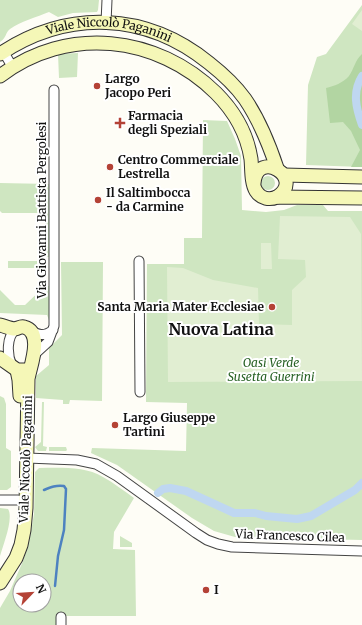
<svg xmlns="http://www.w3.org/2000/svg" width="362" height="625" font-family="Merriweather,serif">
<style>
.green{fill:#cfe6c1;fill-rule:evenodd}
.forest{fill:#b2d5a2}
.pitch{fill:#e1eed2}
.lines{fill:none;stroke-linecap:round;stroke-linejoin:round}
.stream{stroke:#4d82c0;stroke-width:2.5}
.canal{stroke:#bfd7f1;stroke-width:8}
.street-casing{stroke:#444;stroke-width:11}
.secondary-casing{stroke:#333;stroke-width:15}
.street{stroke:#fff;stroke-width:9}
.secondary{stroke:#f5f7b7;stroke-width:13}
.poi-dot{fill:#b44236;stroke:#fff;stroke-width:1.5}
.labels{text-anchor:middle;stroke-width:4;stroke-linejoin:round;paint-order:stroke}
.street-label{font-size:12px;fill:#111;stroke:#fff}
.poi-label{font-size:12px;font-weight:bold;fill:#111;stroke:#fff;text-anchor:start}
.park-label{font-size:12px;font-style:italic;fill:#2a6327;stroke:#fff}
.district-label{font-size:16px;font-weight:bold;fill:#111;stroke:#fff}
</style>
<rect width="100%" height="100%" fill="#fefdf6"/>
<path class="green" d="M 0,0 L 99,0 L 98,10 L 97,12 L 73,13 L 58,17 L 49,12 C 37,17 21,21 10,29 C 5,33 7,37 0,42 Z
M 362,5 L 362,167 L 306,165 L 308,85 L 317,57 L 326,54 Z
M 78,53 L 77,77 L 59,78 L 58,54 Z
M 203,120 L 227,121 L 235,139 L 241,156 L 242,210 L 266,212 L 284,210 L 297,205 L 323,205 L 328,211 L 362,211 L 362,540 L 235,537 L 214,531 L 192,518 L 117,465 L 91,453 L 92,448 L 186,451 L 187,403 L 146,402 L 147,264 L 184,264 L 184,238 L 202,238 Z
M261 183a7 7 0 1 1 14 0a7 7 0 1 1-14 0Z
M 0,183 L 50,184 L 50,257 L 45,257 L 45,213 L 2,213 L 0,211 Z
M 8,261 L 37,261 L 37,268 L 8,268 Z
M 61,262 L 103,262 L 102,401 L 70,400 L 69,404 L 63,404 L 63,400 L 36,398 L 36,376 L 49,365 L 49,348 L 62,335 Z
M 45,286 L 50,286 L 49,320 L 47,315 L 0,313 L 0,290 L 15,305 L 25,305 Z
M 0,396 L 4,398 L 6,404 L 6,448 L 11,451 L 11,487 L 7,490 L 0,490 Z
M 42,402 L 44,402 L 43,446 L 47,447 L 46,451 L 38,451 L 35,447 L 41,442 Z
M 49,447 L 66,447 L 67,450 L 66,451 L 49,451 Z
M 39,468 C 59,468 85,466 103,477 C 114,483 124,491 134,498 L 114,532 L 113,549 L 135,550 L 136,616 L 56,616 L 56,625 L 0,625 L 0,608 L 10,591 L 23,561 L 30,537 L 34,514 L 35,472 ZM 20,581 L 44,581 L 44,605 L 20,605 Z
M 0,508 L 8,509 C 14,518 3,545 0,556 Z
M 120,536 L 132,543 L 132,547 L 120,547 Z"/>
<path class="forest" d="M 362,54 L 362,167 L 351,167 L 360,150 L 351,131 L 343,122 L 330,123 L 326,88 C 334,86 343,83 349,76 C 354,69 355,60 362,54 Z"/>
<path class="pitch" d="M 362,10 L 362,31 L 352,24 Z
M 280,216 L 350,217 L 361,234 L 362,381 L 168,382 L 167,267 L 183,268 L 213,280 L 258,288 L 259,324 L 292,325 L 292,290 L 306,277 L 305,260 L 278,259 Z
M 261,243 L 271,243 L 272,269 L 261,269 Z"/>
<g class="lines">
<path class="stream" d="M 44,490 C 51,487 56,485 64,486 L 66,489 L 64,530 L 58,556 L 55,586"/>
<path class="canal" d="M 362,76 C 352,92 356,108 362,125
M 158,493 L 163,489 L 170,488 L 186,491 L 234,513 L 255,513 L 266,516 L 297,519 L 311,516 L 355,490 L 362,483"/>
<defs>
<path id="street" d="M 106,23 L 107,0
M 3,51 L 13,68
M 139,261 L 140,392
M 30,330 C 38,335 44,337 53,330
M 34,357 L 36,353 L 48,342 L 54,326 L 54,90
M 12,366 C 7,355 6,337 16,329
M 27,458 L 77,460 L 96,464 L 117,476 L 196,533 L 207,540 L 218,544 L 232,547 L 362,551
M 0,500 L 18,500
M 61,625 L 61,617"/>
<g id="secondary">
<path id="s1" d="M 0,54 C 68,9 146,12 209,63 C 223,74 235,85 245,99 C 260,121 269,144 277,168"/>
<path d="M 0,76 C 67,25 157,35 216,93 C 234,111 247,133 251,159 C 252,169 251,183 256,191 C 261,199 270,200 277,197 L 362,198"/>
<path d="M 284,175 L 362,177"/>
<path d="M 254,183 C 257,148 306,178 277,197"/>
<path d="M 0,325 C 4,326 11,329 15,329 C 19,328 21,326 24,327 C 44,332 30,367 28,379 L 26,508 L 24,530 L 21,545 L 16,558 L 0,583"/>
<path d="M 0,358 L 17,370 L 25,370"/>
<path d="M 17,370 L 19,380 L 20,396"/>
</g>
</defs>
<use href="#street" class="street-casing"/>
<use href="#secondary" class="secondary-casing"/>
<use href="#street" class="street"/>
<use href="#secondary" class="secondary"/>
</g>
<g class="poi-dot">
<circle cx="97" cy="86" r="4"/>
<path d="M118 117h4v4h4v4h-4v4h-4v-4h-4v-4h4z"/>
<circle cx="110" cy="167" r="4"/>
<circle cx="98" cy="200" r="4"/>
<circle cx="272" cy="307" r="4"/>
<circle cx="115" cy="425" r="4"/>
<circle cx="206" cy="590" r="4"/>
</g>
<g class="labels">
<g class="street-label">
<text dy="4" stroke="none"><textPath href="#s1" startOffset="116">Viale Niccolò Paganini</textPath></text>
<text transform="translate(42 210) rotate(-90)" y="4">Via Giovanni Battista Pergolesi</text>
<text transform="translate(26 459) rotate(-88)" y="4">Viale Niccolò Paganini</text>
<text transform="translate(290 536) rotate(2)" y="4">Via Francesco Cilea</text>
</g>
<g class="poi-label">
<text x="105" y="83">Largo<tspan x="105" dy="14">Jacopo Peri</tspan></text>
<text x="128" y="120">Farmacia<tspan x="128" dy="14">degli Speziali</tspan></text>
<text x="118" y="164">Centro Commerciale<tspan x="118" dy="14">Lestrella</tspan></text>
<text x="106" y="197">Il Saltimbocca<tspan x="106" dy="14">- da Carmine</tspan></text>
<text x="264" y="311" text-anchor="end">Santa Maria Mater Ecclesiae</text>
<text x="123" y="422">Largo Giuseppe<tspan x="123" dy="14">Tartini</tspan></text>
<text x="214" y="594">I</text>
</g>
<g class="park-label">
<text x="271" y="367">Oasi Verde<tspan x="271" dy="14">Susetta Guerrini</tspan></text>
</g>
<g class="district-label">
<text x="221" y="335">Nuova Latina</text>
</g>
</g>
<g transform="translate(32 593) rotate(65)"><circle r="19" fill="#ffffff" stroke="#a0a0a0"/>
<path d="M0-3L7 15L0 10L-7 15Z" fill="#b44236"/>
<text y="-6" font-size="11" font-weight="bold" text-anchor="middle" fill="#111111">N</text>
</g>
</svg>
